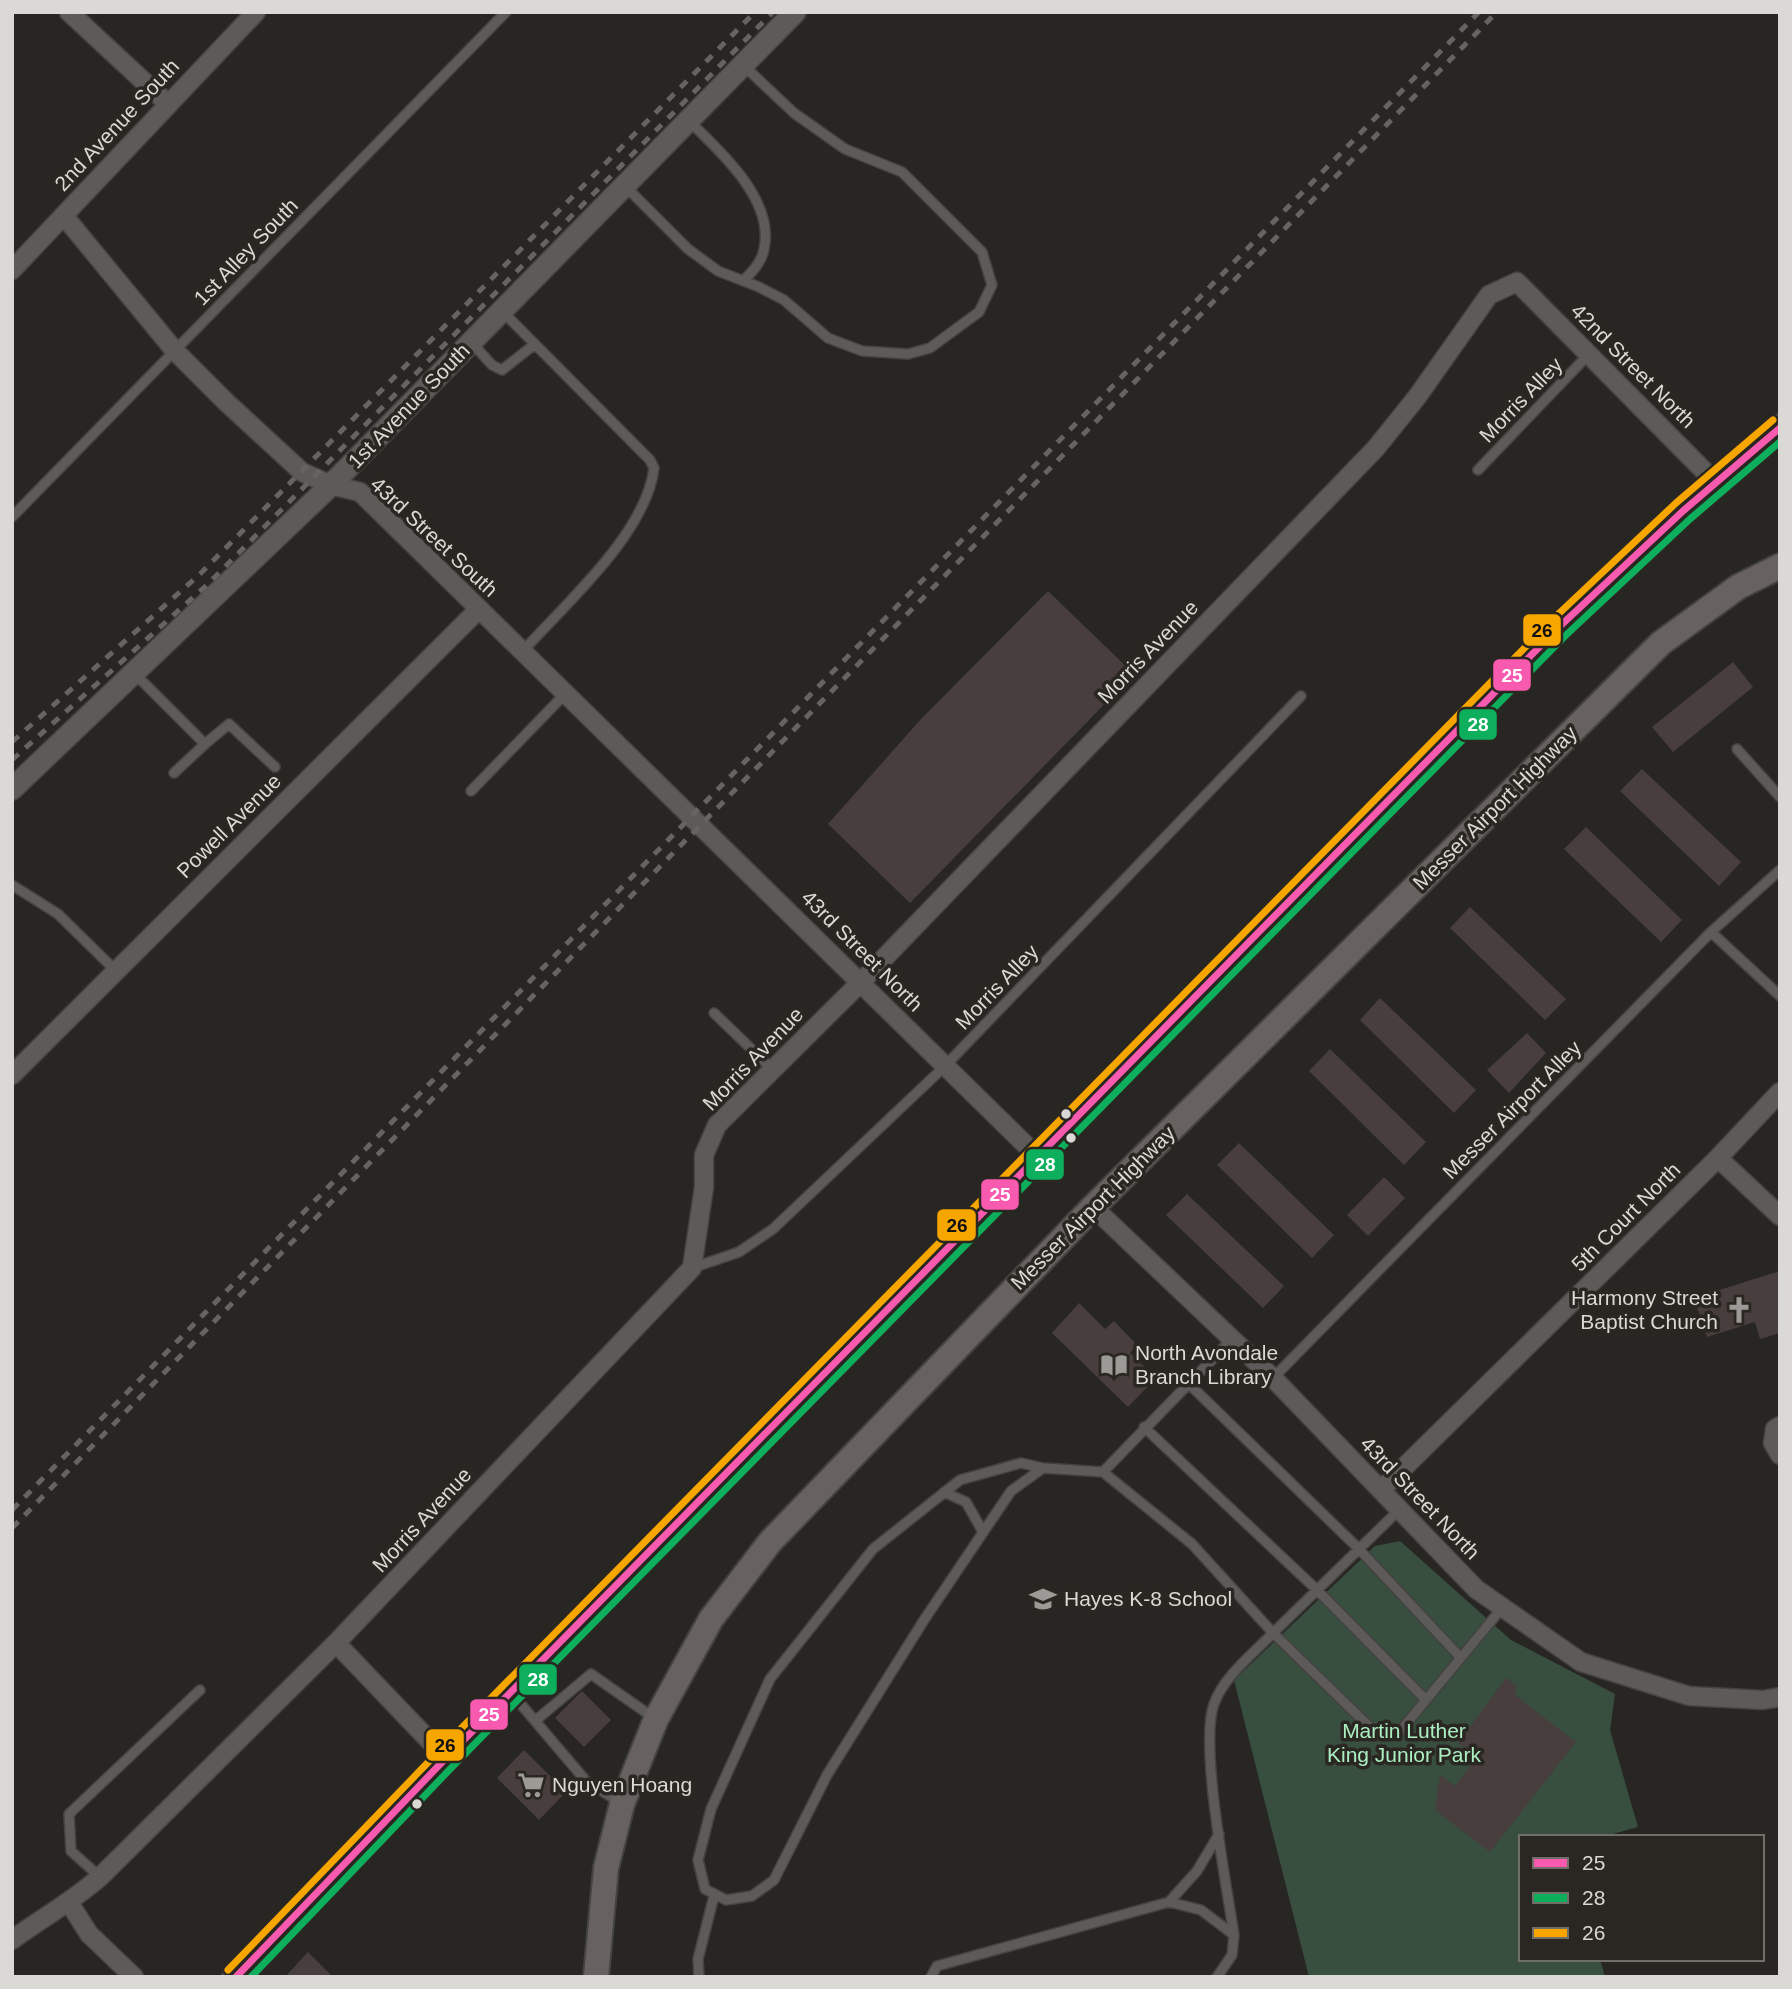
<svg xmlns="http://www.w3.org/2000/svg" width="1792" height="1989" font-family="Helvetica,sans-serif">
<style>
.green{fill:#384e3f}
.building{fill:#483e3d}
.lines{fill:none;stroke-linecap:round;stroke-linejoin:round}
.service-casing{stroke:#444341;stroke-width:12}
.minor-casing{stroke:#444341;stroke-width:21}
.tertiary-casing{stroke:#444341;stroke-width:24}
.secondary-casing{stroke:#444341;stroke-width:28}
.primary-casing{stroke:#444341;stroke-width:30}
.service{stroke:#5d5b59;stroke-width:9}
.minor{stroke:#5d5b59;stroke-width:18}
.tertiary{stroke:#5d5b59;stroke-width:21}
.secondary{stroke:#676260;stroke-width:24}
.primary{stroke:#655d5e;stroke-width:26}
.rail{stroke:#656463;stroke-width:5;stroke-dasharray:9 9;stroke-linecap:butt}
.bus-1-casing{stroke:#2a2621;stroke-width:12}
.bus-2-casing{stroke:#2a2621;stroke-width:12}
.bus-3-casing{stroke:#2a2621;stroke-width:12}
.bus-1{stroke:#f75aaf;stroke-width:7}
.bus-2{stroke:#0daf5c;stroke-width:7}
.bus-3{stroke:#f7a600;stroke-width:7}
.bus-dot{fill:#dbd9d5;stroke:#2a2621;stroke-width:2.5}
.labels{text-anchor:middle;stroke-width:7;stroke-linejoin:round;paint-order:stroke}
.street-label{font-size:21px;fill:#dbd9d5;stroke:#2a2621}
.poi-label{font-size:21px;fill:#dbd9d5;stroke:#2a2621;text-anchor:start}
.park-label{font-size:21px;fill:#abeec2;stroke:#2a2621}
.line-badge{stroke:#2a2621;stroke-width:2.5}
.badge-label{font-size:19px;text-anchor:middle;font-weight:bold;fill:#fff}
.pale-badge-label{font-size:19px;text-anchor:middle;font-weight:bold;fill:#111}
</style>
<rect width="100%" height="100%" fill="#282623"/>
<path class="green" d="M 1400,1541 L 1511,1640 L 1615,1694 L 1610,1730 L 1638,1827 L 1602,1837 L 1521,1837 L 1521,1959 L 1600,1959 L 1605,1977 L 1309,1977 L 1234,1680 L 1375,1546 Z"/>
<path class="building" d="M 1048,591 L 1134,674 L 910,903 L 828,824 L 921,719 Z
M 1733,662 L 1753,687 L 1673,752 L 1652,727 Z
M 1642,769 L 1741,862 L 1719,886 L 1620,791 Z
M 1586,827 L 1682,920 L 1661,942 L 1564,849 Z
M 1470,907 L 1566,999 L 1545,1020 L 1450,928 Z
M 1380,998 L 1476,1090 L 1454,1113 L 1360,1020 Z
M 1527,1033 L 1546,1053 L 1509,1093 L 1487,1070 Z
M 1330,1049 L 1426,1142 L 1404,1165 L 1309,1071 Z
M 1239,1143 L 1334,1235 L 1312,1258 L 1217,1165 Z
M 1384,1177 L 1405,1198 L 1368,1236 L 1347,1215 Z
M 1187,1194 L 1284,1286 L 1263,1308 L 1166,1215 Z
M 1780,1271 L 1780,1333 L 1760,1339 L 1755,1322 L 1707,1337 L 1694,1298 Z
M 1079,1303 L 1105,1329 L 1114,1321 L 1137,1345 L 1130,1353 L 1156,1378 L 1128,1407 L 1052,1333 Z
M 1506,1678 L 1517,1686 L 1515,1695 L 1576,1742 L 1490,1852 L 1435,1810 L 1440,1775 L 1455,1786 L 1477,1757 L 1458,1743 Z
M 582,1691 L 611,1720 L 584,1747 L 555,1718 Z
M 524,1750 L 566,1792 L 539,1820 L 497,1778 Z
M 308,1952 L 333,1977 L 285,1977 Z"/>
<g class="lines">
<defs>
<path id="service" d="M 689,121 C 720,151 775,200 764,249 C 762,262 752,272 743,281
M 625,186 L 688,249 L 718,271 L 759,287 L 784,300 L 828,338 L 862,351 L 908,354 L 930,348 L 979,312 L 992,285 L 982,252 L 902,172 L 845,149 L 794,113 L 743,65
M 502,311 L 650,460 L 654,468 C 646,534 565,604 522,652
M 471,342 L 492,365 L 502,370 L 535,344
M 1478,470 L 1589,354
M 12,517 L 506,12
M 134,673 L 205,744 L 229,724 L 275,767
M 1737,749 L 1780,797
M 174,773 L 205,744
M 471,791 L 565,694
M 12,885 L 58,914 L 116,971
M 1711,932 L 1780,996
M 714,1013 L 773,1070
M 692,1268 L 739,1252 L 773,1229 L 945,1066 L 1301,696
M 1273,1378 L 1711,932 L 1780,870
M 1188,1383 L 1358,1548 L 1461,1658
M 1144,1427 L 1316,1589 L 1426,1700
M 1043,1468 L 1011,1491 L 924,1620 L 827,1775 L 774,1880 L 752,1896 L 726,1900 L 705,1889 L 698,1860 L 711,1809 L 770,1679 L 873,1549 L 960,1480 L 1021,1463 L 1043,1468 L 1103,1472
M 944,1492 L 966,1502 L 983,1532
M 1401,1508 L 1273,1633 L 1379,1736 L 1402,1729 L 1502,1608
M 513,1695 L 586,1781 L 621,1803
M 535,1721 L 591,1674 L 654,1718
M 100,1877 L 71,1851 L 69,1814 L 200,1690
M 1169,1902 L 1197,1871 L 1219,1834
M 699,1977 L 698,1959 L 714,1896
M 931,1977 L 937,1966 L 1169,1902 L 1201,1910 L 1234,1935
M 1217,1977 L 1232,1955 L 1234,1935 C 1227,1887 1199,1744 1214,1704 C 1224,1676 1253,1654 1273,1633 L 1192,1544 L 1103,1472 L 1232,1339"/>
<path id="minor" d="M 69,12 L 167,103
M 64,216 L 175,351 L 226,402 L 302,472 L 331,485 L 360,492 L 1037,1156
M 12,270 L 256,12
M 12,1075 L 478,610
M 1718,1158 L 1780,1216
M 1093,1207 L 1273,1378 L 1476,1589 L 1581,1662 L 1689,1696 L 1763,1700 L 1780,1697
M 1780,1426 L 1775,1429 L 1773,1443 L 1780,1455
M 1382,1489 L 1718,1158 L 1780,1092
M 336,1643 L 446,1758
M 70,1904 L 89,1934 L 134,1977
M 12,1940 C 42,1918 73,1901 100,1877 L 336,1643 L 692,1268 L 704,1187 L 704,1155 L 717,1125 L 861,982 L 1376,448 L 1417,397 L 1489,295 L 1517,282 L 1716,483"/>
<path id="tertiary" d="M 12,789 L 331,485 L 795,12"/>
<path id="secondary" d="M 596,1977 L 606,1868 L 622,1804 L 656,1719 L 711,1619 L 770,1542 L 1093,1207 L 1661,643 L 1738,587 L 1780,566"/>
<path id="primary" d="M 236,1977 L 446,1758 L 1558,628 L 1683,511 L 1780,428"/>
</defs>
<use href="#service" class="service-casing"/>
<use href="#minor" class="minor-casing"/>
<use href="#tertiary" class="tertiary-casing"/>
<use href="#secondary" class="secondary-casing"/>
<use href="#primary" class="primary-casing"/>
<use href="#service" class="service"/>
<use href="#minor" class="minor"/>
<use href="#tertiary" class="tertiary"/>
<use href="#secondary" class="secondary"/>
<use href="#primary" class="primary"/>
<path class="rail" d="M 12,742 L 200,574 L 755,12
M 12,760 L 207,585 L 773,12
M 12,1510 L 1479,12
M 12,1528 L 1497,12"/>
<defs>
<path id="bus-1" d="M 236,1977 L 446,1758 L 1558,628 L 1683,511 L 1780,428"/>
<path id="bus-2" d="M 251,1977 L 454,1765 L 1565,636 L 1690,519 L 1780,442"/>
<path id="bus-3" d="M 228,1970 L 439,1751 L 1551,621 L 1676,503 L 1773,420"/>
</defs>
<use href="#bus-1" class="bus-1-casing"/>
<use href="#bus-2" class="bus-2-casing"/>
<use href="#bus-3" class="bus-3-casing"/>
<use href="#bus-1" class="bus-1"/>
<use href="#bus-2" class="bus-2"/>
<use href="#bus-3" class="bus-3"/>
</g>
<defs>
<symbol id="church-bare" viewBox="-9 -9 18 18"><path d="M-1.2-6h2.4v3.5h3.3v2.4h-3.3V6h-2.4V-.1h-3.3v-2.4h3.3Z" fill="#9c9a97" stroke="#2a2621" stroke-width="2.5" paint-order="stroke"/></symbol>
<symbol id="library-bare" viewBox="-9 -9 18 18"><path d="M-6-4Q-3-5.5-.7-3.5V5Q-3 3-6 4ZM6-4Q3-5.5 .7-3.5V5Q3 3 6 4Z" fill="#9c9a97" stroke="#2a2621" stroke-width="2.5" paint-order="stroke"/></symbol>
<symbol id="school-bare" viewBox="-9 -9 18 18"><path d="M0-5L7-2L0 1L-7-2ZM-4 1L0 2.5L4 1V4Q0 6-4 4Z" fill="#9c9a97" stroke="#2a2621" stroke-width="2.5" paint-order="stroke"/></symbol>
<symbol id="supermarket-bare" viewBox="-9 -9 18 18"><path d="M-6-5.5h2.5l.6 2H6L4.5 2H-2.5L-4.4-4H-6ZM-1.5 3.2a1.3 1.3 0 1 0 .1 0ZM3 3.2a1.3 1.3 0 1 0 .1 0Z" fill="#9c9a97" stroke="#2a2621" stroke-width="2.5" paint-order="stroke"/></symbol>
</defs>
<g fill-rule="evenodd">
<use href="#church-bare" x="1720" y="1291" width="38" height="38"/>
<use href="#library-bare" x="1095" y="1346" width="38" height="38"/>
<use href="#school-bare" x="1024" y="1580" width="38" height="38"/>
<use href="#supermarket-bare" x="512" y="1766" width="38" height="38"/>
</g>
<g class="bus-dot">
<circle cx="1066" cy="1114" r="6"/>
<circle cx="1071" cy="1138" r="6"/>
<circle cx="417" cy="1804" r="6"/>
</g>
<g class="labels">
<g class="street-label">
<text transform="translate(117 125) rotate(-47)" y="7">2nd Avenue South</text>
<text transform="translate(246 252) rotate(-46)" y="7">1st Alley South</text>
<text transform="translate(1633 366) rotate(45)" y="7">42nd Street North</text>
<text transform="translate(1521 400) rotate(-46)" y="7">Morris Alley</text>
<text transform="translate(409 406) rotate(-46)" y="7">1st Avenue South</text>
<text transform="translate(434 537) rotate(43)" y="7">43rd Street South</text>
<text transform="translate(1148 652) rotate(-46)" y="7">Morris Avenue</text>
<text transform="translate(1495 808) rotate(-45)" y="7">Messer Airport Highway</text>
<text transform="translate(229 826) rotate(-45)" y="7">Powell Avenue</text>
<text transform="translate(862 951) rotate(45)" y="7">43rd Street North</text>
<text transform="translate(997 987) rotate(-46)" y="7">Morris Alley</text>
<text transform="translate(753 1059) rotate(-46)" y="7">Morris Avenue</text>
<text transform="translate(1512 1110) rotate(-45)" y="7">Messer Airport Alley</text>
<text transform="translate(1093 1208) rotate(-45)" y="7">Messer Airport Highway</text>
<text transform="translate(1626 1217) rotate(-45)" y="7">5th Court North</text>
<text transform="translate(1420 1498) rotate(46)" y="7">43rd Street North</text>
<text transform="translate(422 1520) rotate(-47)" y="7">Morris Avenue</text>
</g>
<g class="poi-label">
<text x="1718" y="1305" text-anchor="end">Harmony Street<tspan x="1718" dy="24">Baptist Church</tspan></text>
<text x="1135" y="1360">North Avondale<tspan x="1135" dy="24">Branch Library</tspan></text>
<text x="1064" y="1606">Hayes K-8 School</text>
<text x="552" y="1792">Nguyen Hoang</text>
</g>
<g class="park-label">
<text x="1404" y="1738">Martin Luther<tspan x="1404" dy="24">King Junior Park</tspan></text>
</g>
</g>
<g class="line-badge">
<rect x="1522" y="613" width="40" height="34" rx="7" fill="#f7a600"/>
<rect x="1492" y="658" width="40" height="34" rx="7" fill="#f75aaf"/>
<rect x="1458" y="708" width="40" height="33" rx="7" fill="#0daf5c"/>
<rect x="1025" y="1148" width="40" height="33" rx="7" fill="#0daf5c"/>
<rect x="980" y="1178" width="40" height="33" rx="7" fill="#f75aaf"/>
<rect x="936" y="1208" width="41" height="34" rx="7" fill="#f7a600"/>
<rect x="518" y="1663" width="40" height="33" rx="7" fill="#0daf5c"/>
<rect x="469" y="1698" width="40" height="33" rx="7" fill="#f75aaf"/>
<rect x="425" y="1728" width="40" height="34" rx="7" fill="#f7a600"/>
</g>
<g class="badge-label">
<text x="1512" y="682">25</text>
<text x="1478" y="731">28</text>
<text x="1045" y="1171">28</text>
<text x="1000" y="1201">25</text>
<text x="538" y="1686">28</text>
<text x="489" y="1721">25</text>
</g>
<g class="pale-badge-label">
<text x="1542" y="637">26</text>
<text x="957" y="1232">26</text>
<text x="445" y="1752">26</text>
</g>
<rect width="1792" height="1989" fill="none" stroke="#dbd9d5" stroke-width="28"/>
<rect x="1519" y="1835" width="245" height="126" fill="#2a2621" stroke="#716e69" stroke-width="2"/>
<rect x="1533" y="1858" width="35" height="10" fill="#f75aaf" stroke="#716e69" stroke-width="2"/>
<text x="1582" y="1870" font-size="21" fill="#dbd9d5">25</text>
<rect x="1533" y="1893" width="35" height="10" fill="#0daf5c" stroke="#716e69" stroke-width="2"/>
<text x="1582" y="1905" font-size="21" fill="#dbd9d5">28</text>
<rect x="1533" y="1928" width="35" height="10" fill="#f7a600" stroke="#716e69" stroke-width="2"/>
<text x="1582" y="1940" font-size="21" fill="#dbd9d5">26</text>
</svg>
